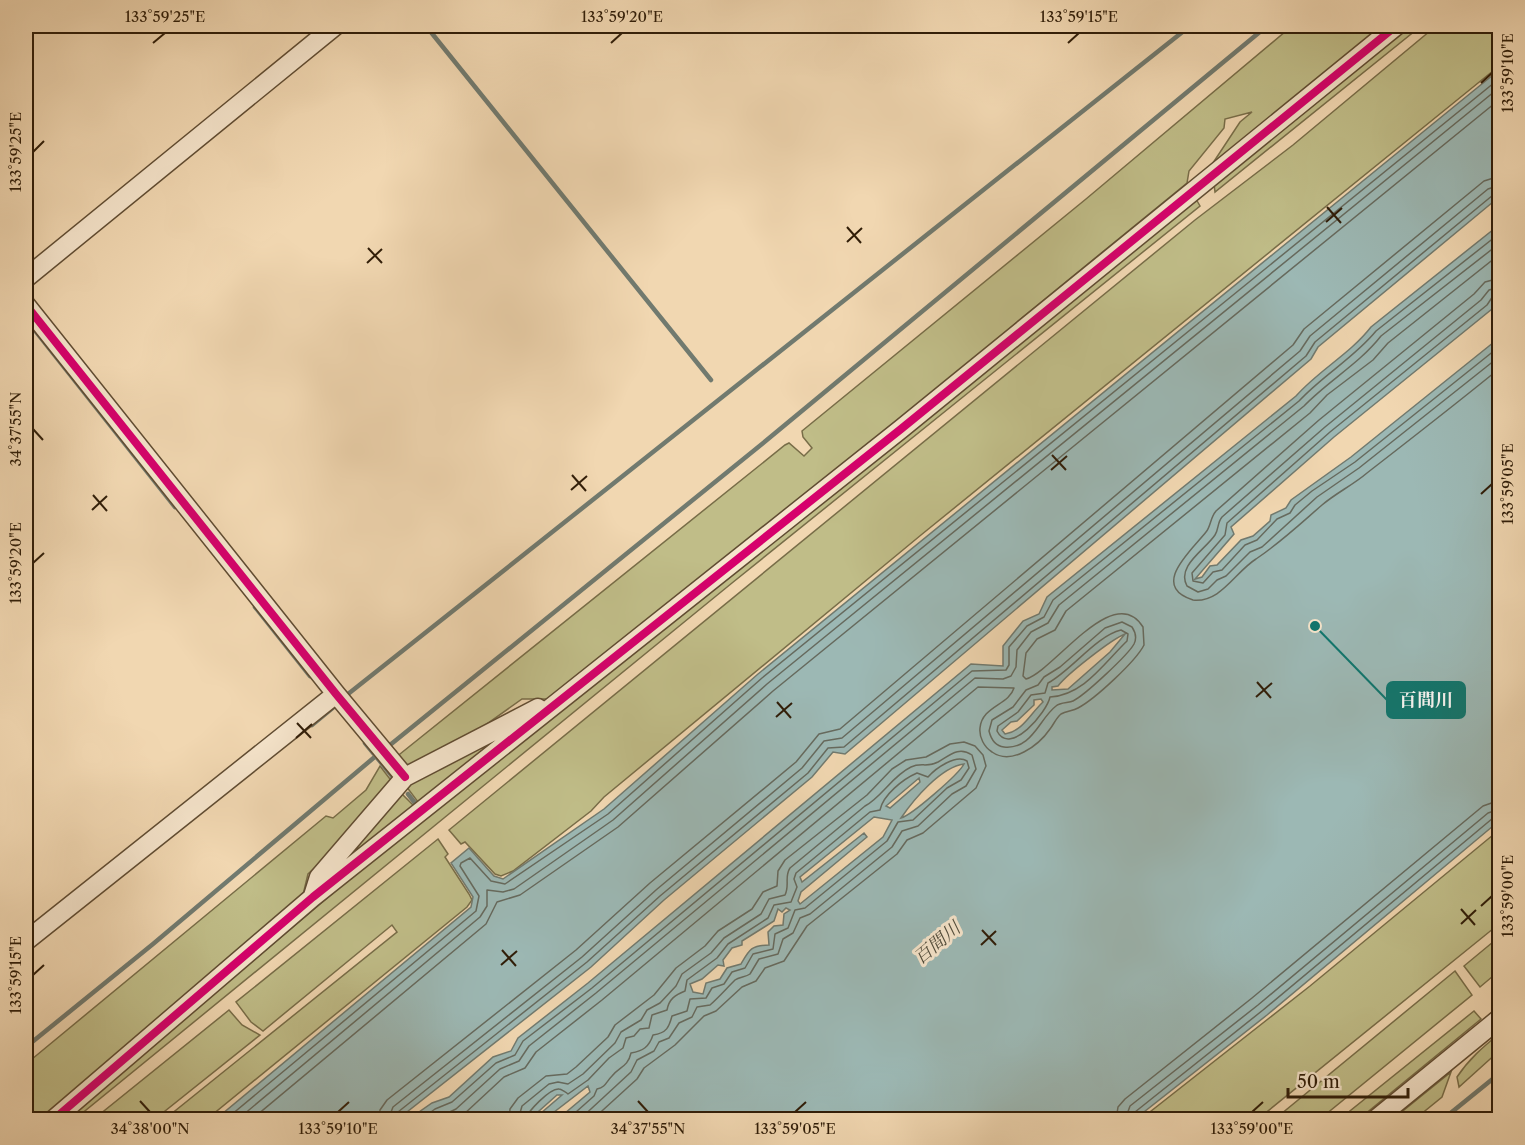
<svg xmlns="http://www.w3.org/2000/svg" width="1525" height="1145" font-family="'Libre Caslon Text','Noto Serif JP',serif">
<style>
.green{fill:#c0bd88;stroke:#786d48;stroke-width:1.5}
.water{fill:#9cb8b4;stroke:#717a6f;stroke-width:1.5;fill-rule:evenodd}
.lines{fill:none;stroke-linecap:round;stroke-linejoin:round}
.shore{stroke:#666a5e;stroke-width:1.5}
.stream{stroke:#717a6f;stroke-width:4.5}
.minor-casing{stroke:#604c32;stroke-width:21}
.minor{stroke:#f6e5cc;stroke-width:18}
.cycleway-casing{stroke:#f6e5cc;stroke-width:11}
.cycleway{stroke:#d6006c;stroke-width:8}
.ticks{fill:none;stroke:#301d08;stroke-width:2}
.labels{text-anchor:middle;stroke-width:6;stroke-linejoin:round;paint-order:stroke}
.water-label{font-size:18px;font-style:italic;fill:#504c3c;stroke:#f6e5cc}
.leader{fill:none;stroke:#0f766e;stroke-width:2}
.callout-dot{fill:#0f766e;stroke:#f6e5cc;stroke-width:2}
.callout{fill:#0f766e;stroke:#0f766e;stroke-width:2}
.callout-label{font-size:18px;text-anchor:middle;font-weight:bold;fill:#fff}
.neatline{fill:none;stroke:#301d08;stroke-width:2}
.ticks-label{font-size:15px;text-anchor:middle;fill:#301d08}
</style>
<rect width="100%" height="100%" fill="#f1d7b1"/>
<filter id="stains"><feTurbulence type="fractalNoise" baseFrequency=".00333" numOctaves="4"/><feColorMatrix values="0 0 0 0 .2 0 0 0 0 .09 0 0 0 0 .02 0 0 0 .5 -.17"/></filter>
<radialGradient id="worn" r=".72"><stop offset=".6" stop-color="#630" stop-opacity="0"/><stop offset="1" stop-color="#630" stop-opacity=".3"/></radialGradient>
<path class="green" d="M 1292,26 L 1384,26 L 1207,172 L 1240,122 L 1252,112 L 1225,119 L 1224,128 L 1189,171 L 1187,183 L 1023,317 L 927,400 L 549,699 L 522,699 L 467,738 L 413,767 L 402,766 L 395,758 L 785,445 L 789,443 L 804,456 L 812,448 L 803,437 L 802,431 L 1086,199 Z
M 1409,26 L 1421,26 L 1215,192 L 1214,184 Z
M 1436,26 L 1499,26 L 1499,66 L 921,535 L 604,797 L 591,811 L 513,871 L 501,876 L 495,874 L 465,842 L 461,844 L 449,830 L 1195,220 L 1293,145 Z
M 1196,199 L 1200,206 L 732,583 L 75,1119 L 64,1120 L 429,812 L 727,579 Z
M 513,728 L 418,802 L 406,786 Z
M 380,766 L 393,783 L 328,856 L 308,874 L 302,899 L 40,1119 L 26,1120 L 26,1064 L 326,816 L 333,818 L 366,790 Z
M 399,791 L 414,806 L 338,869 Z
M 1499,830 L 1499,924 L 1258,1119 L 1141,1119 L 1310,986 Z
M 438,839 L 448,854 L 445,857 L 469,894 L 472,900 L 467,907 L 207,1119 L 165,1119 L 397,932 L 392,925 L 263,1031 L 251,1022 L 236,1002 Z
M 1499,937 L 1499,971 L 1480,987 L 1464,966 Z
M 1455,971 L 1472,995 L 1320,1119 L 1275,1119 Z
M 229,1010 L 242,1025 L 260,1035 L 155,1119 L 94,1119 Z
M 1474,1011 L 1481,1019 L 1359,1119 L 1340,1119 Z
M 1499,1034 L 1499,1051 L 1459,1087 L 1457,1077 C 1469,1059 1483,1047 1499,1034 Z
M 1451,1072 L 1442,1097 L 1415,1119 L 1393,1119 Z"/>
<path class="water" d="M 1499,70 L 1499,197 L 1318,347 L 1311,359 L 845,754 L 833,752 L 812,777 L 664,900 L 591,967 L 398,1119 L 216,1119 L 471,907 L 473,897 L 451,863 L 469,848 L 494,876 L 503,879 L 604,809 L 758,674 Z
M 1499,225 L 1499,300 L 1492,309 L 1334,437 L 1231,527 L 1234,534 L 1195,579 L 1202,577 L 1210,566 L 1217,565 L 1241,540 L 1253,536 L 1270,521 L 1271,515 L 1286,508 L 1291,500 L 1351,457 L 1499,338 L 1499,821 L 1267,1015 L 1135,1119 L 558,1119 L 590,1092 L 588,1086 L 545,1119 L 539,1119 L 540,1114 L 562,1095 L 557,1095 L 530,1119 L 409,1119 L 432,1103 L 449,1097 L 493,1057 L 511,1051 L 518,1038 L 588,983 L 971,664 L 1003,666 L 1003,646 L 1023,621 L 1039,614 L 1047,597 L 1296,396 C 1319,370 1350,354 1371,327 ZM 1125,634 L 1110,652 L 1068,689 L 1052,690 L 1052,687 L 1058,686 C 1067,674 1112,639 1125,634 ZM 1041,699 L 1043,702 C 1030,714 1023,731 1005,734 L 1002,730 L 1011,722 L 1017,721 L 1034,705 L 1034,700 ZM 964,764 C 959,774 912,815 901,818 C 914,799 941,767 964,764 ZM 919,778 L 920,782 L 890,808 L 886,806 ZM 874,817 L 892,820 L 883,837 L 800,904 L 798,901 L 801,892 L 867,837 L 864,833 L 802,882 L 800,877 ZM 786,908 L 790,910 L 784,914 L 783,925 L 774,926 L 768,932 L 769,945 C 751,945 749,950 741,964 L 727,968 L 720,979 L 706,983 L 703,994 L 693,992 L 690,984 L 702,979 L 718,965 L 724,966 L 723,960 L 732,948 L 742,945 L 742,941 L 774,921 L 778,909 L 782,912 Z"/>
<g class="lines">
<path class="shore" d="M 1500,278 L 1485,282 L 1474,294 L 1319,420 L 1216,511 C 1210,518 1211,526 1206,532 C 1192,550 1149,586 1193,600 C 1221,603 1235,572 1256,559 C 1280,543 1300,524 1322,505 C 1336,493 1353,485 1367,473 C 1412,438 1456,404 1500,368
M 1500,287 L 1489,290 L 1481,300 L 1325,427 L 1222,517 C 1217,523 1219,529 1215,535 C 1205,550 1176,566 1187,586 L 1198,592 L 1208,589 L 1217,580 L 1226,576 L 1250,552 L 1262,547 L 1317,497 L 1359,468 L 1500,356
M 1500,295 L 1493,296 L 1487,305 L 1330,432 L 1227,523 L 1225,535 L 1192,573 L 1193,581 L 1203,583 L 1213,572 L 1222,570 L 1245,545 L 1257,540 L 1277,519 L 1290,513 L 1295,505 L 1312,491 L 1355,462 L 1500,346
M 1122,622 L 1132,627 C 1136,633 1137,638 1134,644 C 1128,655 1085,695 1073,701 C 1069,703 1060,702 1056,706 C 1039,719 1032,750 1004,747 C 995,746 991,739 989,731 L 992,720 L 1013,707 L 1026,690 L 1038,685 L 1044,677 L 1060,667 L 1105,628 Z
M 1121,630 L 1128,634 L 1127,641 C 1104,663 1084,695 1050,697 C 1047,712 1010,757 997,731 L 998,726 L 1018,712 L 1031,695 L 1045,693 L 1048,683 C 1072,670 1096,636 1121,630 Z
M 225,1120 L 476,911 L 479,896 L 460,866 L 461,863 L 470,858 L 491,881 L 505,884 L 608,814 L 762,678 L 1500,78
M 237,1120 L 480,917 L 487,906 L 487,890 L 503,892 L 514,889 L 613,820 L 767,684 L 1500,87
M 251,1120 L 486,924 L 497,902 L 520,895 L 618,827 L 773,691 L 1500,99
M 379,1120 L 380,1110 L 387,1100 L 576,950 L 650,883 L 796,762 L 819,734 L 840,729 L 1293,345 L 1304,329 L 1484,181 L 1500,176
M 388,1120 L 393,1107 L 582,957 L 656,890 L 802,768 L 824,741 L 842,738 L 1300,351 L 1310,336 L 1488,189 L 1500,185
M 395,1120 L 398,1112 L 587,962 L 660,896 L 808,773 L 828,748 L 844,747 L 1306,356 L 1315,342 L 1493,195 L 1500,193
M 420,1120 L 435,1109 L 452,1102 L 496,1063 L 515,1055 L 523,1041 L 592,988 L 972,671 L 1006,670 L 1009,665 L 1009,647 L 1027,626 L 1044,617 L 1053,600 L 1299,401 C 1323,375 1354,358 1376,331 L 1500,233
M 433,1120 L 456,1109 L 500,1069 L 519,1061 L 529,1046 L 596,993 L 975,678 L 1003,679 L 1011,676 L 1016,667 L 1017,650 L 1031,632 L 1048,623 L 1059,605 L 1304,406 C 1328,381 1359,364 1381,336 L 1500,243
M 454,1120 L 463,1115 L 504,1077 L 525,1068 L 536,1052 L 602,1000 L 978,687 L 1014,688 C 1009,705 982,706 980,728 C 979,737 984,747 992,752 C 1012,766 1039,745 1050,729 C 1054,724 1056,718 1061,714 C 1066,711 1073,711 1078,708 C 1095,699 1136,661 1144,645 L 1143,627 C 1114,580 1054,671 1026,679 L 1023,676 L 1026,653 L 1037,639 L 1055,630 L 1066,611 L 1310,413 L 1327,395 L 1373,360 L 1388,343 L 1500,254
M 509,1120 L 510,1109 L 518,1098 L 546,1076 L 567,1074 L 576,1067 L 608,1037 L 615,1025 L 654,995 L 676,968 L 705,946 L 718,931 L 752,909 L 763,892 L 777,886 L 778,871 L 785,860 L 867,795 L 892,769 L 906,760 L 926,757 L 950,744 L 964,742 L 975,746 L 983,755 L 986,766 L 976,788 L 923,833 L 907,840 L 897,854 L 807,926 L 784,961 L 765,968 L 756,981 L 742,987 L 716,1011 L 704,1016 L 675,1045 L 644,1068 L 637,1079 L 592,1120
M 518,1120 L 522,1106 L 549,1084 L 558,1082 L 568,1084 L 583,1074 L 615,1043 L 621,1032 L 641,1020 L 647,1010 L 660,1003 L 676,986 L 682,974 L 711,953 L 724,938 L 761,914 L 769,899 L 785,895 C 790,885 784,877 790,868 L 865,806 C 882,797 892,776 911,767 C 921,762 927,768 938,762 C 950,755 959,746 972,755 L 976,769 L 966,786 L 952,794 L 918,826 L 902,831 L 892,847 L 810,914 L 800,918 L 793,933 L 783,939 L 778,954 L 759,959 L 750,974 C 746,977 739,977 735,980 C 726,989 719,997 710,1005 L 697,1007 L 692,1017 L 679,1023 L 669,1038 L 659,1042 L 654,1051 L 637,1060 L 631,1072 L 579,1120
M 525,1120 C 527,1112 550,1088 559,1089 C 561,1089 567,1093 568,1094 L 588,1080 L 609,1058 L 623,1048 L 626,1038 L 634,1036 L 640,1029 L 649,1028 L 652,1015 L 667,1010 C 669,999 675,995 685,991 L 687,980 L 717,958 L 728,944 L 768,918 L 774,905 L 791,902 L 797,887 L 794,879 L 796,873 L 870,812 L 880,810 C 883,795 903,779 917,773 L 928,777 C 936,768 956,754 967,761 L 969,768 L 961,780 L 947,788 L 913,820 L 898,822 L 887,841 L 805,908 L 795,910 L 788,928 L 775,934 L 773,949 L 753,954 L 745,968 L 732,972 L 724,984 L 712,988 L 706,998 L 690,999 L 687,1011 L 672,1016 C 669,1027 667,1033 653,1035 C 649,1047 643,1051 631,1053 C 628,1067 619,1067 612,1076 C 606,1082 606,1087 597,1089 L 594,1096 L 567,1120
M 1116,1120 L 1118,1107 L 1125,1099 L 1252,998 L 1483,806 L 1500,800
M 1125,1120 L 1130,1106 L 1258,1005 L 1488,813 L 1500,809
M 1132,1120 L 1135,1112 L 1263,1010 L 1493,818 L 1500,817"/>
<path class="stream" d="M 426,26 L 711,380
M 26,319 L 175,507
M 255,607 L 310,676
M 343,698 L 1190,26
M 312,725 L 335,706
M 365,743 L 392,776
M 390,745 L 762,444 L 1267,26
M 408,794 L 415,803
M 26,1047 L 153,944 L 377,755
M 1442,1120 L 1500,1073"/>
<defs>
<path id="minor" d="M 26,278 L 335,26
M 26,305 L 336,694 L 405,777
M 313,896 L 319,877 L 405,777 L 538,708
M 26,941 L 336,694
M 53,1120 L 313,897 L 901,429 L 1396,26
M 1375,1120 L 1500,1018"/>
</defs>
<use href="#minor" class="minor-casing"/>
<use href="#minor" class="minor"/>
<defs>
<path id="cycleway" d="M 26,305 L 336,694 L 405,777
M 53,1120 L 313,897 L 901,429 L 1396,26"/>
</defs>
<use href="#cycleway" class="cycleway-casing"/>
<use href="#cycleway" class="cycleway"/>
</g>
<path class="ticks" d="M 153,43 L 165,33M 611,43 L 622,33M 1068,43 L 1079,33M 1481,83 L 1492,73M 33,152 L 44,141M 1327,207 L 1341,223M 1326,222 L 1342,208M 847,227 L 861,243M 847,242 L 862,228M 368,248 L 382,263M 367,263 L 382,249M 33,429 L 43,440M 1052,455 L 1066,470M 1051,470 L 1067,456M 572,475 L 586,491M 571,490 L 587,476M 1481,494 L 1492,484M 93,495 L 107,511M 92,510 L 107,496M 33,563 L 44,553M 1257,682 L 1271,698M 1256,697 L 1272,683M 777,702 L 791,718M 776,717 L 792,703M 297,723 L 311,738M 296,738 L 312,724M 1481,906 L 1492,896M 1461,909 L 1475,925M 1461,924 L 1476,910M 982,930 L 996,945M 981,945 L 996,931M 502,950 L 516,966M 501,965 L 517,951M 33,975 L 44,965M 140,1101 L 150,1112M 638,1101 L 648,1112M 338,1112 L 349,1102M 795,1112 L 806,1102M 1252,1112 L 1263,1102"/>
<g class="labels">
<g class="water-label">
<text transform="translate(937 943) rotate(-40)" y="6">百間川</text>
</g>
</g>
<path class="leader" d="M1315 626L1387 700"/>
<circle class="callout-dot" cx="1315" cy="626" r="6"/>
<rect class="callout" x="1387" y="682" width="78" height="36" rx="6"/>
<g class="callout-label">
<text x="1426" y="706">百間川</text>
</g>
<rect width="1525" height="1145" fill="none" stroke="#f1d7b1" stroke-width="66"/>
<path d="M1288 1088v9h120v-9" fill="none" stroke="#301d08" stroke-width="3"/>
<text x="1297" y="1088" font-size="18" fill="#301d08" stroke="#f6e5cc" stroke-width="4.5" paint-order="stroke">50 m</text>
<rect x="33" y="33" width="1459" height="1079" class="neatline"/>
<g class="ticks-label">
<text x="165" y="22">133°59'25"E</text>
<text x="622" y="22">133°59'20"E</text>
<text x="1079" y="22">133°59'15"E</text>
<text transform="translate(1508 73) rotate(-90)" y="5">133°59'10"E</text>
<text transform="translate(16 152) rotate(-90)" y="5">133°59'25"E</text>
<text transform="translate(16 429) rotate(-90)" y="5">34°37'55"N</text>
<text transform="translate(1508 484) rotate(-90)" y="5">133°59'05"E</text>
<text transform="translate(16 563) rotate(-90)" y="5">133°59'20"E</text>
<text transform="translate(1508 896) rotate(-90)" y="5">133°59'00"E</text>
<text transform="translate(16 975) rotate(-90)" y="5">133°59'15"E</text>
<text x="150" y="1134">34°38'00"N</text>
<text x="338" y="1134">133°59'10"E</text>
<text x="648" y="1134">34°37'55"N</text>
<text x="795" y="1134">133°59'05"E</text>
<text x="1252" y="1134">133°59'00"E</text>
</g>
<rect width="100%" height="100%" filter="url(#stains)"/>
<rect width="100%" height="100%" fill="url(#worn)"/>
</svg>
